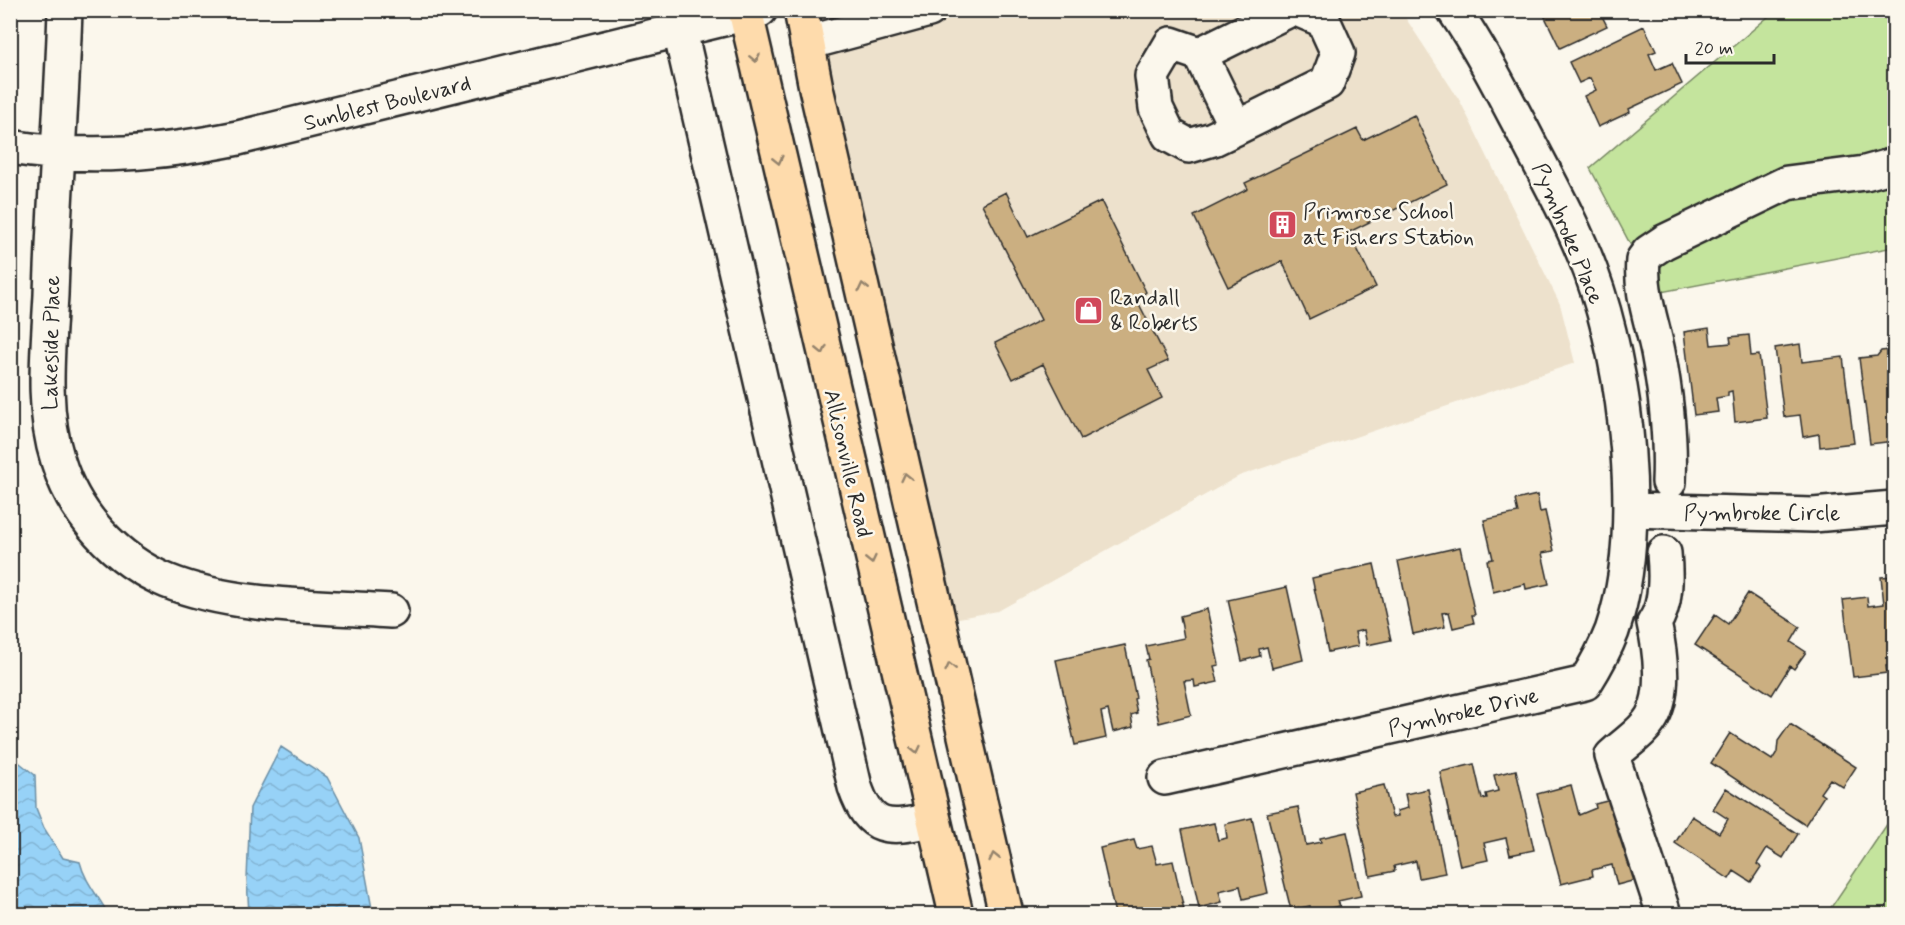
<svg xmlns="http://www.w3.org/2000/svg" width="1905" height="925" font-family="Mynerve,sans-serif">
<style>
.built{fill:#ede1cc}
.green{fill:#c4e49d;stroke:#788864;stroke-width:1.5}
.water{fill:url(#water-waves);stroke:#6c8fa5;stroke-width:1.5}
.building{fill:#cbaf81;stroke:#2b2b2b;stroke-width:1.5}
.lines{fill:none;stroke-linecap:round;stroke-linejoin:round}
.minor-casing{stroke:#2b2b2b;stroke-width:38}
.major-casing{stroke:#2b2b2b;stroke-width:38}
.minor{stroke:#fbf7ec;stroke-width:33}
.major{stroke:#fedbac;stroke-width:33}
.oneway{stroke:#94836c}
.labels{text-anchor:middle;stroke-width:5;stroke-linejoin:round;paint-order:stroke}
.street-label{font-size:22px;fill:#2b2b2b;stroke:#fbf7ec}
.poi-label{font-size:22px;fill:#2b2b2b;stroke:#fbf7ec;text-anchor:start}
</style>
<defs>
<pattern id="water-waves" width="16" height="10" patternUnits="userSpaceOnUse" patternTransform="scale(1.5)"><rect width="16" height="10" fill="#97d2f7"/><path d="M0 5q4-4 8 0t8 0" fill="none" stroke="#82b4d4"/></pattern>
</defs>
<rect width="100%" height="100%" fill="#fbf7ec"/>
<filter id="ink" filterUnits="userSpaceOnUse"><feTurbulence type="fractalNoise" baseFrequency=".0167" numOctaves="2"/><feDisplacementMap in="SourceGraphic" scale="12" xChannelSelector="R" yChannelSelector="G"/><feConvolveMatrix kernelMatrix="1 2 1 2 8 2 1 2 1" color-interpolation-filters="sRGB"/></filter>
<g filter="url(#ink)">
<path class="built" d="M 814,11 L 1401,11 L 1460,101 L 1560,304 L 1575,363 L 1239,476 L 998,611 L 953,619 Z"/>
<path class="green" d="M 1775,11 L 1894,11 L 1894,247 L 1656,293 L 1590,168 Z
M 1894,814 L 1894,914 L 1809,914 L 1828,912 Z"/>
<path class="water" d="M 281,747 L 327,777 L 359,838 L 373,914 L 249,914 L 247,879 L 250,808 Z
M 11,756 L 35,775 L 36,808 L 44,828 L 63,858 L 80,862 C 85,882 98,895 108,914 L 11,914 Z"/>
<path class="building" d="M 1554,10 L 1618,10 L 1603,18 L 1607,26 L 1560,48 L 1544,15 Z
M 1644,26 L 1656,51 L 1649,54 L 1656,70 L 1672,63 L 1682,84 L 1629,109 L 1630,112 L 1598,127 L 1584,96 L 1596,90 L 1590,78 L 1579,83 L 1569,62 Z
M 1414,115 L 1447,184 L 1349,232 L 1376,287 L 1309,319 L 1282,261 L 1228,287 L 1194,216 L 1248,189 L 1245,183 L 1357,129 L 1363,140 Z
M 1006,192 L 1028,237 L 1101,201 L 1146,292 L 1137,300 L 1168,361 L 1148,370 L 1162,398 L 1081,439 L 1043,364 L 1013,379 L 995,343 L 1041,320 L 982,204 Z
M 1709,328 L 1711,345 L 1731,343 L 1730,337 L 1749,335 L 1751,356 L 1759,355 L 1767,418 L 1735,422 L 1732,391 L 1728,392 L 1728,396 L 1716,398 L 1718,412 L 1694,415 L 1684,332 Z
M 1800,344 L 1802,362 L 1843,357 L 1854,443 L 1820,447 L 1819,434 L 1803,437 L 1800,415 L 1784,417 L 1775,348 Z
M 1890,350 L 1894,352 L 1894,441 L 1870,444 L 1859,358 L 1877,356 L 1881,351 Z
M 1537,495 L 1540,512 L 1545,511 L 1554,551 L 1542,553 L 1549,584 L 1526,589 L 1525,584 L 1493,592 L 1487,560 L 1493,559 L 1484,520 L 1518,513 L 1515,500 Z
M 1460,547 L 1475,615 L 1472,615 L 1474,623 L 1453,628 L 1449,612 L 1442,613 L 1445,627 L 1413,634 L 1398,561 Z
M 1374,564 L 1391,640 L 1367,645 L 1364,630 L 1355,632 L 1358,646 L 1328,652 L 1312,578 Z
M 1894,576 L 1894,665 L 1886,666 L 1887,673 L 1853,677 L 1843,600 L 1867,597 L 1868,606 L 1884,604 L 1881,577 Z
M 1287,587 L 1303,660 L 1272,668 L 1267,647 L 1259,649 L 1260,656 L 1242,661 L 1228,600 Z
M 1748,593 L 1800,627 L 1791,642 L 1806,652 L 1794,669 L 1790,666 L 1772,695 L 1695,645 L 1715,615 L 1728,624 Z
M 1207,609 L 1219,665 L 1214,666 L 1218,682 L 1195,687 L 1194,680 L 1184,681 L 1191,715 L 1159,723 L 1146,660 L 1149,659 L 1146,646 L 1184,638 L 1180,616 Z
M 1125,645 L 1136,698 L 1134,699 L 1137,713 L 1131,715 L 1133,727 L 1113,732 L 1108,710 L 1101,712 L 1106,738 L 1075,745 L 1056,660 Z
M 1790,724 L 1856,767 L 1843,787 L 1830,779 L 1820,793 L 1824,796 L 1805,825 L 1711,763 L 1730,733 L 1772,760 L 1777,752 L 1778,741 Z
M 1474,764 L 1482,799 L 1487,798 L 1486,794 L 1498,791 L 1494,775 L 1516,770 L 1534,850 L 1510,855 L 1506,838 L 1484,843 L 1488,860 L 1460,866 L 1440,772 Z
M 1384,785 L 1392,817 L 1398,816 L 1397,811 L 1408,808 L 1405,794 L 1428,789 L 1445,873 L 1419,878 L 1416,861 L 1394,866 L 1395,871 L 1370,876 L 1353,792 Z
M 1571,785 L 1579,815 L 1596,808 L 1595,804 L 1615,799 L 1636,880 L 1617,885 L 1612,865 L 1592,870 L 1593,876 L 1561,884 L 1537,794 Z
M 1726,788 L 1798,834 L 1783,858 L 1767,848 L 1757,864 L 1761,867 L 1751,882 L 1734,871 L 1729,879 L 1675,843 L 1692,816 L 1719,833 L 1728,819 L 1713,809 Z
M 1298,807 L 1306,845 L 1321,842 L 1320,838 L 1347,832 L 1361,896 L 1338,901 L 1340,906 L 1311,912 L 1310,906 L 1291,910 L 1267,813 Z
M 1252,818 L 1268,893 L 1243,899 L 1240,886 L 1219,891 L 1222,902 L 1199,908 L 1182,830 L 1214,823 L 1218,840 L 1227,838 L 1225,824 Z
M 1134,840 L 1137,849 L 1152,846 L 1157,864 L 1173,861 L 1185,914 L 1115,914 L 1100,848 Z"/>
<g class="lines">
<defs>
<path id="minor" d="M 65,10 C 62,105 54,200 51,295 C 48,351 41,408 58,461 C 74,514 116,560 167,581 C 234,608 320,606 391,611
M 1289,10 L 1200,54 L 1236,128 L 1327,83 L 1338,53 L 1323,20 L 1299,10
M 680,31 L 855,787 C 871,834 891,828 932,820
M 807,43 L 929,10
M 1171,44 L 1200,54 L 1236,128 L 1213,139 L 1189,146 L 1169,135 L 1156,108 L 1152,76 Z
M 10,147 C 88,160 162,153 238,138 L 760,10
M 1669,482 C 1671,439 1666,394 1658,352 C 1652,322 1640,291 1643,260 L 1649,252 L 1664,242 L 1787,183 L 1865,173 L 1894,165
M 1630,510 L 1813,515 L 1894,508
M 1664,553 C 1666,575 1667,605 1654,623 C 1660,650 1666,692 1652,717 C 1643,733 1625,743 1612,756 L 1664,914
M 1165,778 L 1585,683 C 1595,667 1605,649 1612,631 C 1646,532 1627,369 1591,272 C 1573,223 1546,176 1522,129 C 1501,89 1480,48 1454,10"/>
<path id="major" d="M 745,10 L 956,914
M 801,10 L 816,88 L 1006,914"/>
</defs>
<use href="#minor" class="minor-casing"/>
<use href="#major" class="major-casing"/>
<use href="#minor" class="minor"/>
<use href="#major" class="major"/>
</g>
<defs><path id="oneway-chevron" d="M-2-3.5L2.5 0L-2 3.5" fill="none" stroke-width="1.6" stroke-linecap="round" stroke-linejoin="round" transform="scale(1.5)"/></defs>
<g class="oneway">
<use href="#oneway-chevron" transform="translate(755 58) rotate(78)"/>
<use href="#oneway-chevron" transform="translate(778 160) rotate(77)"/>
<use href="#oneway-chevron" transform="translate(863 287) rotate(-103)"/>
<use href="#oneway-chevron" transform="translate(822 350) rotate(77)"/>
<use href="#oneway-chevron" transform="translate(906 477) rotate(-103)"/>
<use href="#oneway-chevron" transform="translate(871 560) rotate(77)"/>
<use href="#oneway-chevron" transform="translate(950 667) rotate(-103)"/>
<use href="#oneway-chevron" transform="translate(916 750) rotate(77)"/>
<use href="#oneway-chevron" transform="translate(994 857) rotate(-103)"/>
</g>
</g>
<defs>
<symbol id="building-square" viewBox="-11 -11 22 22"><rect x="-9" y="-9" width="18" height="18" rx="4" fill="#d1495b" stroke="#fbf7ec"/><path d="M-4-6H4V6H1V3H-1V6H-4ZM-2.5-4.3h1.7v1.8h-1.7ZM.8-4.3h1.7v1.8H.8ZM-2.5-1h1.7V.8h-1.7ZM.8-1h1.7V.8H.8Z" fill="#fff"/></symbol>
<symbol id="shop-square" viewBox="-11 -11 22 22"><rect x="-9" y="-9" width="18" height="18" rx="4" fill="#d1495b" stroke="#fbf7ec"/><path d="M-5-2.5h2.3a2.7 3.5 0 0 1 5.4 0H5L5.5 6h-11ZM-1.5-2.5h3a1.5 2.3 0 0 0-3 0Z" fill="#fff"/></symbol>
</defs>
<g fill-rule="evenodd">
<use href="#building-square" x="1266" y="208" width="33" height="33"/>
<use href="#shop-square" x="1072" y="294" width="33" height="33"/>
</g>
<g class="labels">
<g class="street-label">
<text transform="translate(387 102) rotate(-14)" y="8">Sunblest Boulevard</text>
<text transform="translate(1569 233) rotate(67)" y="8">Pymbroke Place</text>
<text transform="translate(50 343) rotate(-89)" y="8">Lakeside Place</text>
<text transform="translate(849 463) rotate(77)" y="8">Allisonville Road</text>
<text x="1762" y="520">Pymbroke Circle</text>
<text transform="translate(1463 711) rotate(-13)" y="8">Pymbroke Drive</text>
</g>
<g class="poi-label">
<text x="1303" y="219">Primrose School<tspan x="1303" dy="25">at Fishers Station</tspan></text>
<text x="1110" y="305">Randall<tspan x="1110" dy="25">&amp; Roberts</tspan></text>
</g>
</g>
<rect width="1905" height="925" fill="none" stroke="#fbf7ec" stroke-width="36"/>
<rect x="18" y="18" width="1869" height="889" fill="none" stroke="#2b2b2b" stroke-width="2" filter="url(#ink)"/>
<path d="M1686 54v9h88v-9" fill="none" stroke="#2b2b2b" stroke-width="3"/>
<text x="1695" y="54" font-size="18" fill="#2b2b2b" stroke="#fbf7ec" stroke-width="4.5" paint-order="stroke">20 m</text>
</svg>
